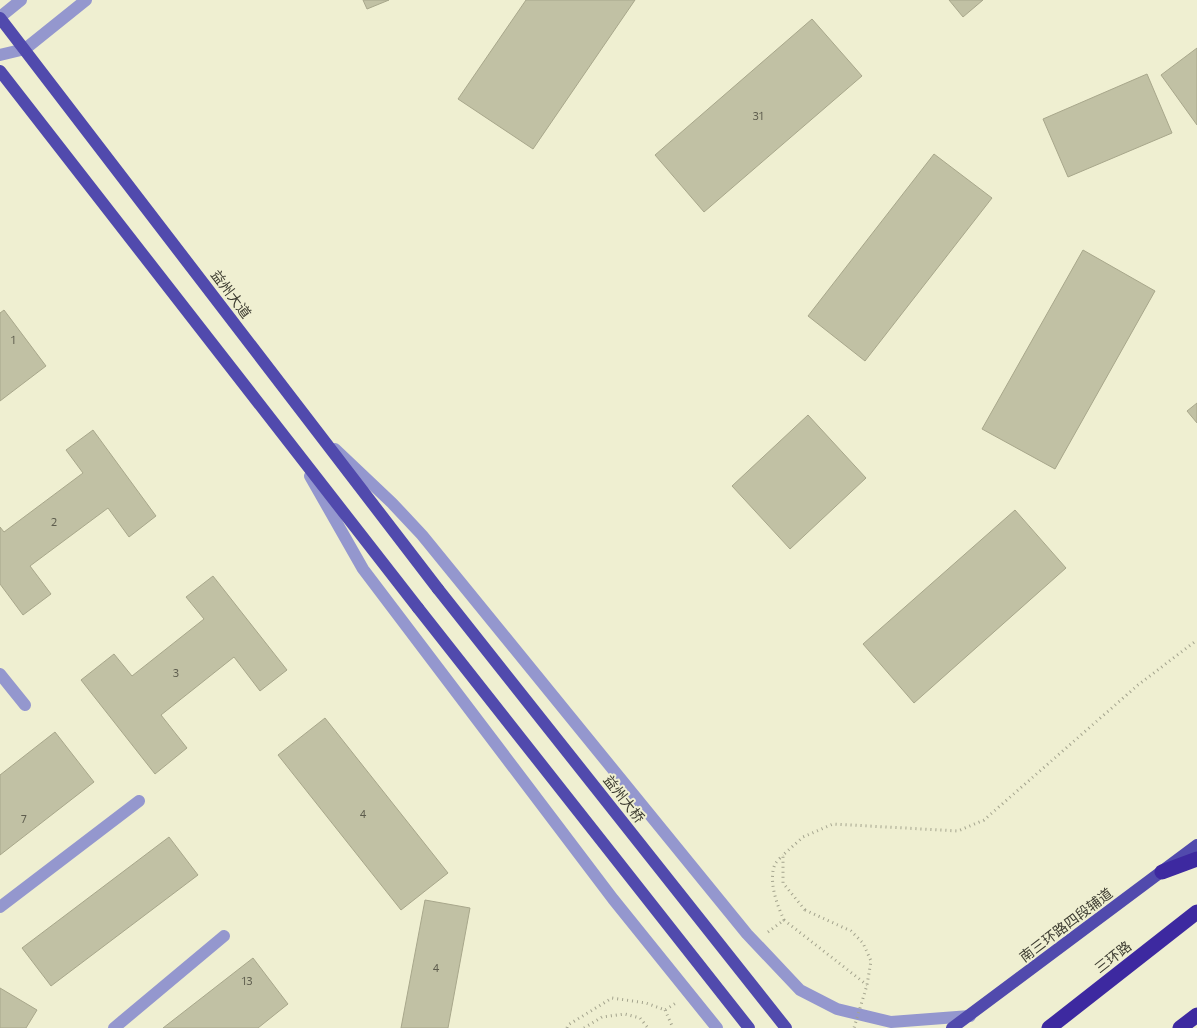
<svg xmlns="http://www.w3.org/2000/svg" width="1197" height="1028" font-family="Commissioner,'Noto Sans SC',sans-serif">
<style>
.building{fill:#c1c1a4;stroke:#a8a78b}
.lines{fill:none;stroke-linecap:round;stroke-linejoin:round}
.path{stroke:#a3a38d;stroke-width:3;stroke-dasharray:1 4;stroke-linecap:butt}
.minor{stroke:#9497ce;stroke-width:12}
.major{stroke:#514aad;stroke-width:12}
.highway{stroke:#3d29a0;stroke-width:15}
.path-bridge{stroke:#a3a38d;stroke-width:3;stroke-dasharray:1 4;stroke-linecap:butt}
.major-bridge{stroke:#514aad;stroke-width:12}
.labels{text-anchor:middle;stroke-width:4;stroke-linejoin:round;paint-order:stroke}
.number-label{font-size:11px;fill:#5e5d4e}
.street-label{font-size:14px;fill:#3d3c31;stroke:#efefd1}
</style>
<rect width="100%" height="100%" fill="#efefd1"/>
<path class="building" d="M 363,0 L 389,0 L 367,9 Z
M 526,0 L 635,0 L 533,149 L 458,99 Z
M 949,0 L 983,0 L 963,17 Z
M 812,19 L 862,76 L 704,212 L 655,155 Z
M 1197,48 L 1197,125 L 1161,75 Z
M 1147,74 L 1172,133 L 1068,177 L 1043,119 Z
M 934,154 L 992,198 L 865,361 L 808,316 Z
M 1083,250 L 1155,291 L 1055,469 L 982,429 Z
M 4,310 L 46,366 L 0,401 L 0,313 Z
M 1197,403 L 1197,423 L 1187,411 Z
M 808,415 L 866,478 L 790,549 L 732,486 Z
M 93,430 L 156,516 L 129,537 L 108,508 L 30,566 L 51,594 L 23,615 L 0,584 L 0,527 L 4,532 L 83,473 L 66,450 Z
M 1015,510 L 1066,568 L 914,703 L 863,644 Z
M 213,576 L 287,670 L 260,691 L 234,657 L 161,715 L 187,748 L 155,774 L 81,680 L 114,654 L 132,676 L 204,619 L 186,597 Z
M 325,718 L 448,873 L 401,910 L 278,755 Z
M 55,732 L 94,782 L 0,855 L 0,775 Z
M 169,837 L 198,875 L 51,986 L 22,948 Z
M 425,900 L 470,908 L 448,1028 L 401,1028 Z
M 253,958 L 288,1004 L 258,1028 L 163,1028 Z
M 0,988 L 37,1010 L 26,1028 L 0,1028 Z"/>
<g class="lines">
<path class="path" d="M 805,910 L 783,883 L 783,855 L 803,837 L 833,824 L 958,831 L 984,820 L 1138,685 L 1197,640
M 784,920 L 867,985
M 768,932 L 784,920 C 777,905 768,881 775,864 C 777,861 781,857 783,855
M 665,1010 L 673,1028
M 567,1028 L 568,1025 L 612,998 L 646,1003 L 665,1010 L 676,1003
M 584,1028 L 602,1017 L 625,1014 L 640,1018 L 648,1028"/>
<path class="minor" d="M 0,17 L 21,0
M 0,55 L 25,49 L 86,0
M 335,449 L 392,503 L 422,535 L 747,934 L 800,990 L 837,1009 L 891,1022 L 970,1016
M 310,476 L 363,569 L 613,899 L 717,1028
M 0,674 L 25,705
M 0,907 L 139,801
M 114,1028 L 224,936"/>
<path class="major" d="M 0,18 L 438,589
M 0,71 L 418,608
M 952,1028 L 1197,845"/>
<path class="highway" d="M 1162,872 L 1197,859
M 1049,1028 L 1197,912
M 1180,1028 L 1197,1015"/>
<path class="path-bridge" d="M 805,910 L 851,931 L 863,943 L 871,961 L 867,985 L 854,1028"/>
<path class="major-bridge" d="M 438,589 L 786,1028
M 418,608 L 749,1028"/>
</g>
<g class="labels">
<g class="number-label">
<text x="758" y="120">31</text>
<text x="13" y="344">1</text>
<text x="54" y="526">2</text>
<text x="176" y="677">3</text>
<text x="363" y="818">4</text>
<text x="24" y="823">7</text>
<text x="436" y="972">4</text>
<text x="247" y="985">13</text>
</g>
<g class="street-label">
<text transform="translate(231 294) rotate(53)" y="5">益州大道</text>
<text transform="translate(624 799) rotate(52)" y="5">益州大桥</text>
<text transform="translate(1066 925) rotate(-37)" y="5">南三环路四段辅道</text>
<text transform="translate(1113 957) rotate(-38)" y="5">三环路</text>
</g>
</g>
</svg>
